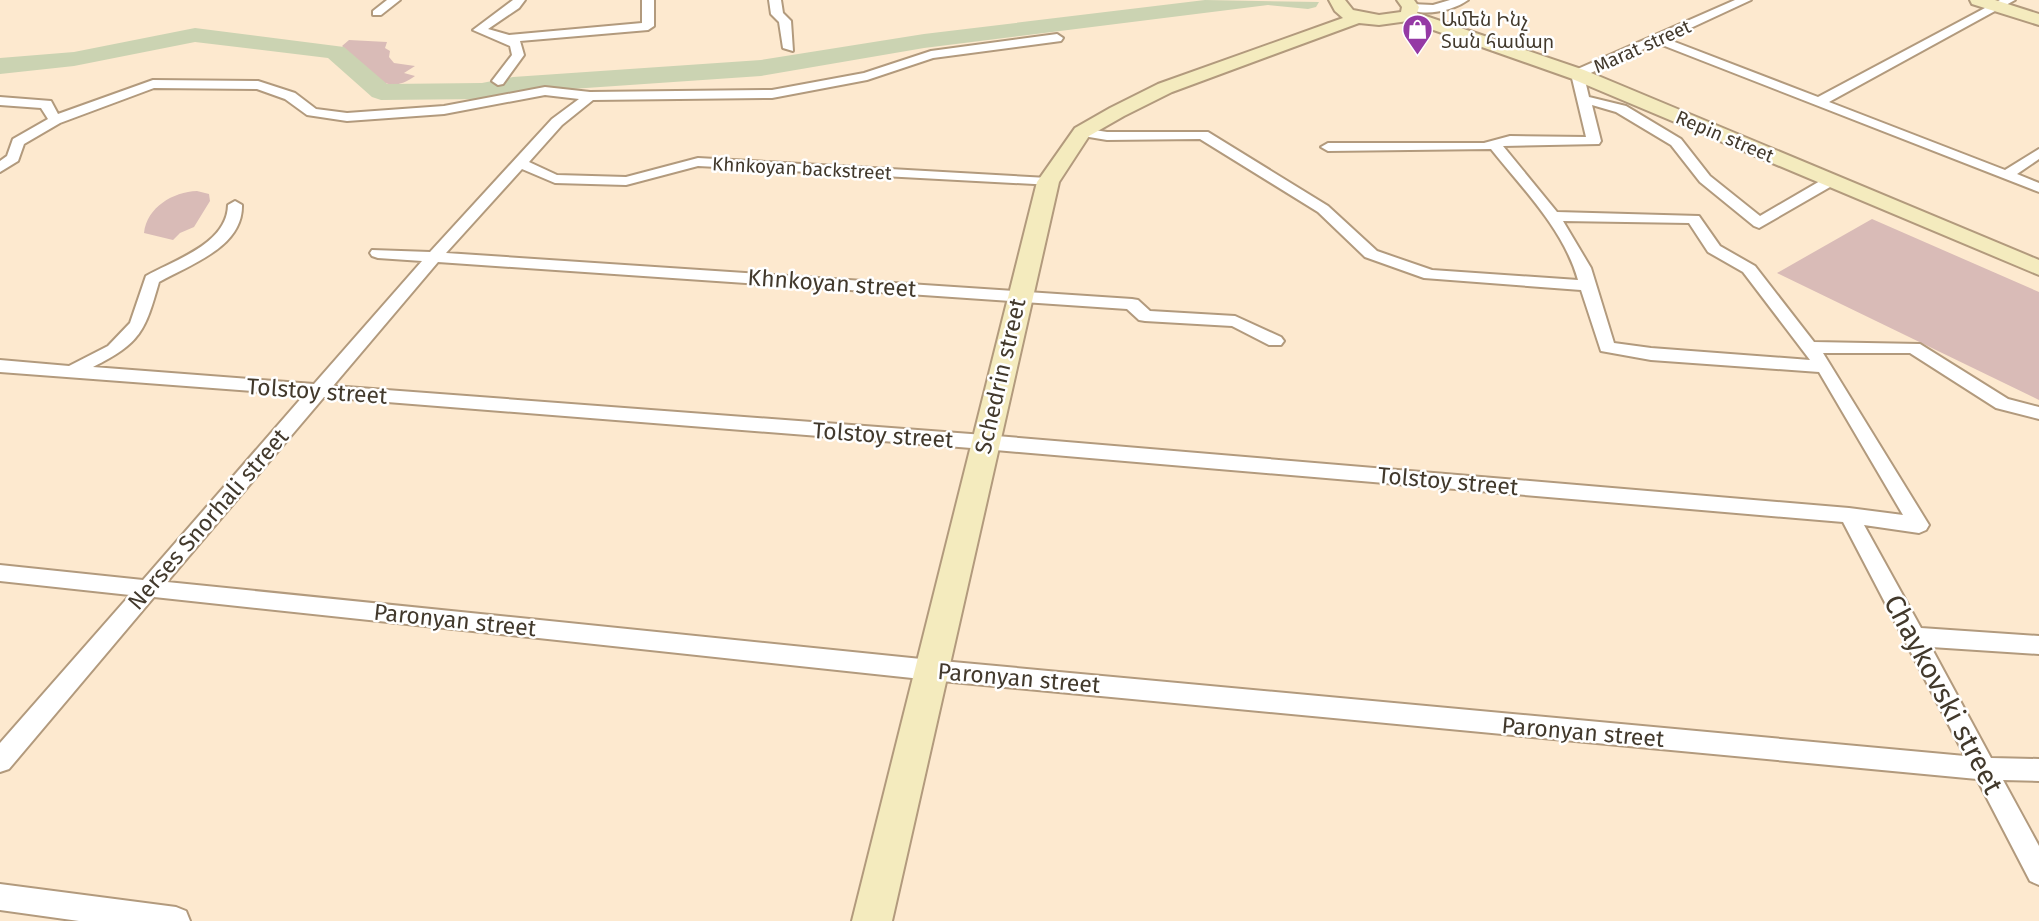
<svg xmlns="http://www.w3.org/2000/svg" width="2039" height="921" font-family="'Fira Sans','Noto Sans Armenian',sans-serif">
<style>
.green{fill:#d9bbb7}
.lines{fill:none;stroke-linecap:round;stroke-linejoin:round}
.river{fill:#cbd3b2;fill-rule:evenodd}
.street-casing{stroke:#b29a7d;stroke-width:4}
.secondary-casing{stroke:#b29a7d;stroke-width:4}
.street{fill:#fff;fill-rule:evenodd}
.secondary{fill:#f4ebbe;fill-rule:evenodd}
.labels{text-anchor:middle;stroke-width:5;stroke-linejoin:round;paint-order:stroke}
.far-poi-label{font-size:19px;fill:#42392c;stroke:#fff;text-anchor:start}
.far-street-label{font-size:19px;fill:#42392c;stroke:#fff}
.street-label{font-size:23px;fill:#42392c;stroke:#fff}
.near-street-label{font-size:28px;fill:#42392c;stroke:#fff}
</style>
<rect width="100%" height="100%" fill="#fde9cf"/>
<path class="green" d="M 349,40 L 387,42 L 385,48 L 390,51 L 389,57 L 394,63 L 415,66 L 404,73 L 415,76 C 383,100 366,67 342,46 Z
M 197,191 L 209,194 L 210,201 L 194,227 L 180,233 L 173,240 L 144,233 C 147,207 173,192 197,191 Z
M 1872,219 L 2039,292 L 2039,400 L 1777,273 Z"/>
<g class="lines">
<path class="river" d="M 1205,0 L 1319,2 L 1316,7 L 1308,9 L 1268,5 L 924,48 L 761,76 L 513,93 L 482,99 L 381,100 L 372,97 L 328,58 L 195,42 L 74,66 L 0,74 L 0,58 L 74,52 L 195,28 L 344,47 L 387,84 L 482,83 L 513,77 L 761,60 L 924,34 Z"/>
<defs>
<path id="street" d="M 387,0 L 400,0 L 381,15 L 373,15 L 373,11 Z
M 513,0 L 525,0 L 519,8 L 488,29 L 509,35 L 642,23 L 642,0 L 654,0 L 654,26 L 648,30 L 520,41 L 524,55 L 503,84 L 498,85 L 492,81 L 512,55 L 510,46 L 473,30 Z
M 769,0 L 781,0 L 783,13 L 791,21 L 793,51 L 783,48 L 779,22 L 771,14 Z
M 1450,0 L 1468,0 C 1453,11 1421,18 1405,7 L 1411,4 L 1433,5 Z
M 1735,0 L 1751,0 L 1667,39 L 1818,97 L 2000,0 L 2015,0 L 1829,102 L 2005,170 L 2039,149 L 2039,159 L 2017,174 L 2039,183 L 2039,192 L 1657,43 L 1584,76 L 1589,97 L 1626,106 L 1681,139 L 1710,176 L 1760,216 L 1827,177 L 1837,177 L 1839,180 L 1837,183 L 1759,228 L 1754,226 L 1700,182 L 1671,145 L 1616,112 L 1592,105 L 1601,141 L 1599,144 L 1503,146 L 1557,212 L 1699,216 L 1720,246 L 1755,266 L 1814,342 L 1920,344 L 2008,399 L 2039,407 L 2039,419 L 1996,408 L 1910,353 L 1823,353 L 1929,525 L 1926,530 L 1919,533 L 1864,525 L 1921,628 L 2039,636 L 2039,654 L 1931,647 L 1991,758 L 2039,759 L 2039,781 L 2003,780 L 2039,846 L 2039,885 L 2030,881 L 1977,779 L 931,680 L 154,597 L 9,769 L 0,772 L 0,743 L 130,595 L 0,581 L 0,565 L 143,580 L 304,395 L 0,372 L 0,360 L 69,366 L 108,346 L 130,323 L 146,276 C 176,259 227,244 228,205 L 235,201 L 242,205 C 243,247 191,264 159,282 C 145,331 141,343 93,367 L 314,384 L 422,261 L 378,258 L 372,256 L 370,253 L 372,250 L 430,252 L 552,119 L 579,99 L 545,95 L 444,114 L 347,121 L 307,115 L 285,99 L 257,89 L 154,88 L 60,123 L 24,144 L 18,161 L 0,172 L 0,161 L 7,156 L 13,139 L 48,119 L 41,108 L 0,105 L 0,97 L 51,101 L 58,114 L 153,80 L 258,81 L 295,93 L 316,109 L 347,113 L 444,106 L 545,87 L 590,92 L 772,90 L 864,73 L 931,51 L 1057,34 L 1063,38 L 1061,41 L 933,58 L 867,80 L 772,98 L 593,100 L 562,125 L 529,162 L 557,175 L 626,177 L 698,158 L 1048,178 L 1055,182 L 1053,185 L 698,166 L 626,185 L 555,183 L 522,169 L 446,253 L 1132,299 L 1138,300 L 1150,311 L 1235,316 L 1281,337 L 1284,341 L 1281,345 L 1269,345 L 1232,326 L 1145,321 L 1139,320 L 1127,309 L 438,262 L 333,386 L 984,435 L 1849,508 L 1903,515 L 1819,372 L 1651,360 L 1601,351 L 1581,290 L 1424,278 L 1365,257 L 1318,212 L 1200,139 L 1107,140 L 1077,135 L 1075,132 L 1082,128 L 1107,132 L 1208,132 L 1328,206 L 1377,251 L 1432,270 L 1578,280 C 1564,230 1523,189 1491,149 L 1328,151 L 1321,147 L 1328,143 L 1484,143 L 1510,136 L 1586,137 L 1571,74 L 1573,71 ZM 1563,221 L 1689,223 L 1708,252 L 1743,272 L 1810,360 L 1651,348 L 1614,343 L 1591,268 ZM 324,397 L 984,449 L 1843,522 L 1965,756 L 931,660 L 167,582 Z
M 0,884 L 176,907 L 186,911 L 190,921 L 79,921 L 0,910 Z"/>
<path id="secondary" d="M 1329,0 L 1345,0 L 1353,10 L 1379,15 L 1401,12 L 1402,7 L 1397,0 L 1414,0 L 1419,7 L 1417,13 L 1584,70 L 2039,260 L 2039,275 L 1570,78 L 1408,21 L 1379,25 L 1359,23 L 1172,92 L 1124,116 L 1089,136 L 1059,182 L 892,921 L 852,921 L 1037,182 L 1075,128 L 1110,108 L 1158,84 L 1343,18 L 1335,11 Z
M 1970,0 L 1995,0 L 2039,14 L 2039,25 L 1972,4 Z"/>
</defs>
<use href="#street" class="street-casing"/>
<use href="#secondary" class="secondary-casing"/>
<use href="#street" class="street"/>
<use href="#secondary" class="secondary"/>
</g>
<defs>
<symbol id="shop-pin" viewBox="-11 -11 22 30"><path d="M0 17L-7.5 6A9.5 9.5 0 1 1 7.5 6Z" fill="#953aa5" stroke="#fff"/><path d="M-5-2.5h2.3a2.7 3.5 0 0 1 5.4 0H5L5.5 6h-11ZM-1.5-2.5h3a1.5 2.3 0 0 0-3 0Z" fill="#fff"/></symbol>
</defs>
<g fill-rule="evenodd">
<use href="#shop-pin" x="1400" y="12" width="35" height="47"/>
</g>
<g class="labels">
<g class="far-poi-label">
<text x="1441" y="26">Ամեն Ինչ<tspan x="1441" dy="22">Տան համար</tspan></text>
</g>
<g class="far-street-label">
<text transform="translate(1642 46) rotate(-24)" y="7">Marat street</text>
<text transform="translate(1725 136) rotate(23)" y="7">Repin street</text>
<text transform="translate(802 168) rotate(3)" y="7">Khnkoyan backstreet</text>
</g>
<g class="street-label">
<text transform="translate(832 283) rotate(4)" y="8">Khnkoyan street</text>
<text transform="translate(1000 376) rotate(-77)" y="8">Schedrin street</text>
<text transform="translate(317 391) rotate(4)" y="8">Tolstoy street</text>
<text transform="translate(883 435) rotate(4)" y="8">Tolstoy street</text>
<text transform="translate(1448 481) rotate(5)" y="8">Tolstoy street</text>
<text transform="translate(208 519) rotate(-49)" y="8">Nerses Snorhali street</text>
<text transform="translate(455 620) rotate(6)" y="8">Paronyan street</text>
<text transform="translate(1019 678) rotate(5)" y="8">Paronyan street</text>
<text transform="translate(1583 732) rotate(5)" y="8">Paronyan street</text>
</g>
<g class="near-street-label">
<text transform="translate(1944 694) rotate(62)" y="10">Chaykovski street</text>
</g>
</g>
</svg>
